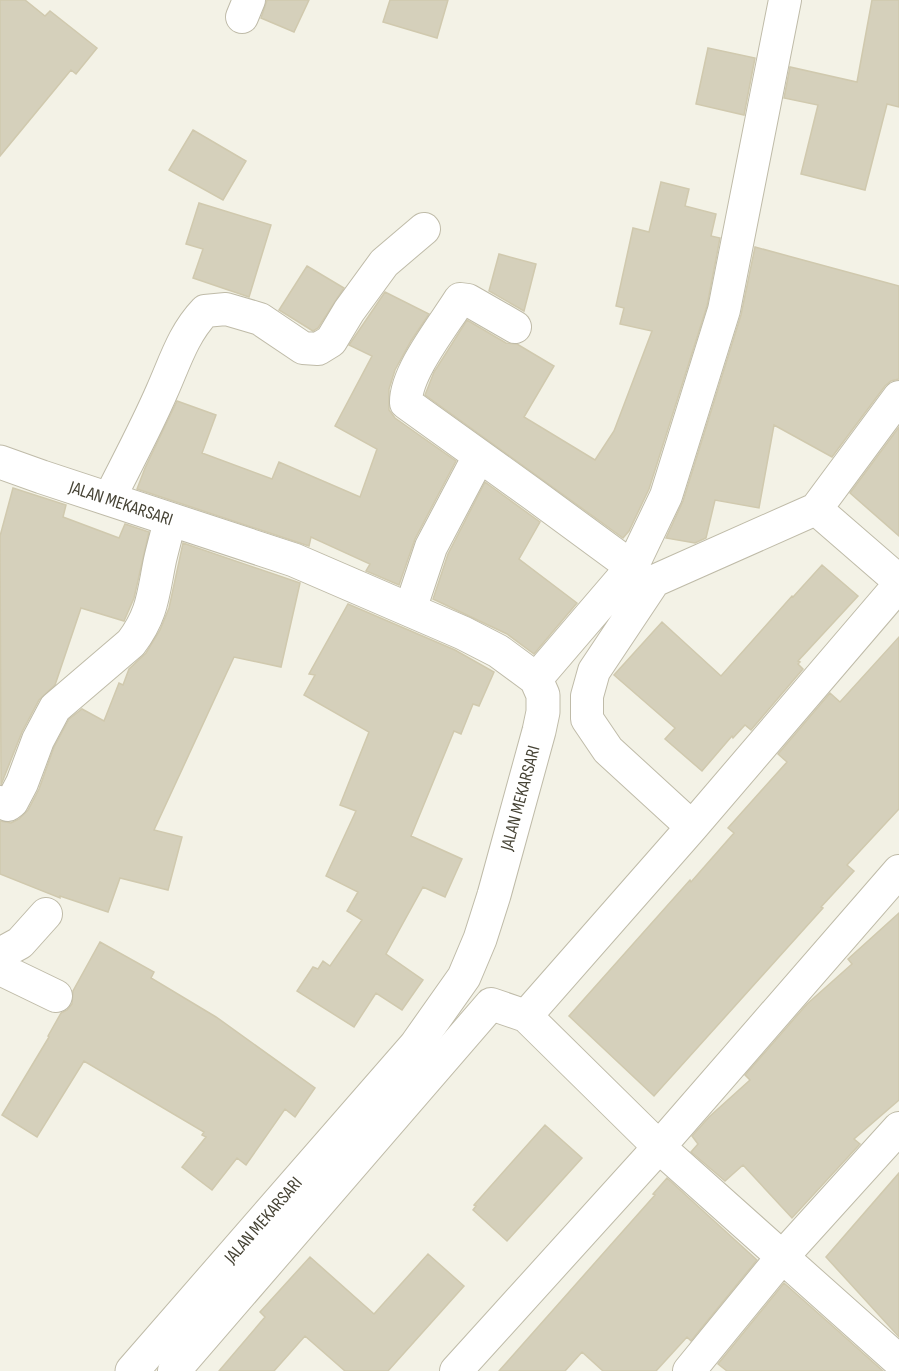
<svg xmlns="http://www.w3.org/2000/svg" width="899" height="1371" font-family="'Sofia Sans Condensed',sans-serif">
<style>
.building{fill:#d5d0bb;stroke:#d0c9ae;stroke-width:1.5}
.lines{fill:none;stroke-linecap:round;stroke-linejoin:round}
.minor-casing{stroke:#bfbba8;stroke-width:34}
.tertiary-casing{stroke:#bfbba8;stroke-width:35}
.minor{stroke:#fff;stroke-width:32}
.tertiary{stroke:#fff;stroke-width:33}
.labels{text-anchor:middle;stroke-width:4.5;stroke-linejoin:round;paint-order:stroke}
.street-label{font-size:18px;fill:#464335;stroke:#fff}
</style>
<rect width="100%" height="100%" fill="#f3f2e6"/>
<path class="building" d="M 0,0 L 25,0 L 45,16 L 50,11 L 97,48 L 76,74 L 71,70 L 0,156 Z
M 267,0 L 309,0 L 294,32 L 261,18 Z
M 390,0 L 448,0 L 437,38 L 383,22 Z
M 872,0 L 899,0 L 899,107 L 887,104 L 865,190 L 801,174 L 818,105 L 784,98 L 790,67 L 857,82 Z
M 708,48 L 755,58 L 744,115 L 696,104 Z
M 193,130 L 246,161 L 223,200 L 169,170 Z
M 661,182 L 689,189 L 685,206 L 716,214 L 711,236 L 720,238 L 707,306 L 649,489 L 629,531 L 623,538 L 425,395 L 434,372 L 467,320 L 506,343 L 517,344 L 554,366 L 524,417 L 595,460 L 614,431 L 652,331 L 620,324 L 624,308 L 616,306 L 633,228 L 649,232 Z
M 199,203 L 271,225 L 249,297 L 193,278 L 203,249 L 186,244 Z
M 755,247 L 899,286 L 899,379 L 891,381 L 885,386 L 832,457 L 774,425 L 759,508 L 715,500 L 706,538 L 695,543 L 666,538 L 683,501 L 741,315 Z
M 499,254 L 536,264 L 524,311 L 489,291 Z
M 307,266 L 344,288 L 318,328 L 313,331 L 279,310 Z
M 385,292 L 429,314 L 411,341 L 395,370 L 389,389 L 389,410 L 395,418 L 456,461 L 415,539 L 399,585 L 366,571 L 370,564 L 311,537 L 309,546 L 137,489 L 145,468 L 177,401 L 216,415 L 202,453 L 272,479 L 279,462 L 360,497 L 377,449 L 335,426 L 372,356 L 349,345 Z
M 899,427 L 899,536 L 850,493 Z
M 485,482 L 540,522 L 519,559 L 577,603 L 534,654 L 507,634 L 433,599 L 448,554 Z
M 13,488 L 66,505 L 63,517 L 119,538 L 125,524 L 149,532 L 134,598 L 124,621 L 81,608 L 55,685 L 39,700 L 22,732 L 1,785 L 0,536 Z
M 183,543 L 300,583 L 281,667 L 234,657 L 154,830 L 182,837 L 168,890 L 120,878 L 108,912 L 60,896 L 60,898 L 0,874 L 0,821 L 11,823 L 19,819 L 28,810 L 39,789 L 54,747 L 69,719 L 82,709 L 104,721 L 119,683 L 123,685 L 129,669 L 146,653 L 160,630 L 169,608 Z
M 822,565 L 858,596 L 798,661 L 800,662 L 798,664 L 803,669 L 751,730 L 745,725 L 733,738 L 732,736 L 702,771 L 665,739 L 675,728 L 614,675 L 662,622 L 721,676 L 792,596 L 793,597 Z
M 348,604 L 455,650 L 494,672 L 479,706 L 473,704 L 461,734 L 454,731 L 411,836 L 462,859 L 445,897 L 423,887 L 386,954 L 423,980 L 402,1010 L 376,993 L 354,1027 L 297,991 L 313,967 L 318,969 L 323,961 L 330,966 L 362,920 L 347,911 L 358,892 L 326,876 L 356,811 L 340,805 L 369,732 L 304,695 L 315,675 L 309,674 Z
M 899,637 L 899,809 L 847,865 L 854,871 L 821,907 L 823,908 L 654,1096 L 569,1016 L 690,880 L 691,882 L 734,833 L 728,828 L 787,762 L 778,754 L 830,693 L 840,702 Z
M 899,913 L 899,1100 L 854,1139 L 860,1144 L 792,1218 L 743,1165 L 725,1181 L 691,1152 L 698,1144 L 692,1136 L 709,1117 L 750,1080 L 745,1075 L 807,1004 L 852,964 L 848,959 Z
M 100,942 L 154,972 L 151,978 L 216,1017 L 315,1088 L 295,1117 L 285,1109 L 246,1165 L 237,1158 L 212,1190 L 182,1167 L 206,1137 L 202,1135 L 204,1132 L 84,1061 L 37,1137 L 2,1115 L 49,1037 L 48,1036 L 61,1013 L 67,1010 L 72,1004 L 73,991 Z
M 545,1125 L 582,1158 L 507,1241 L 473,1210 L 476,1206 L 474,1205 Z
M 899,1173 L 899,1337 L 826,1257 Z
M 667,1178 L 757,1260 L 691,1341 L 687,1337 L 656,1371 L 603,1371 L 582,1352 L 565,1371 L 499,1371 L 655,1195 L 653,1194 Z
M 428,1254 L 464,1286 L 388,1371 L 345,1371 L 305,1336 L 274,1371 L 219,1371 L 265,1317 L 260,1312 L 310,1257 L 374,1314 Z
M 784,1283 L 836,1329 L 883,1371 L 727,1371 L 718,1364 Z"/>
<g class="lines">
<defs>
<path id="minor" d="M 242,17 L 249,0
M 515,327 L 468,300 L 460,299 C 444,325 405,373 406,403 L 534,495 L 632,567 L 536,679
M 109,499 C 127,463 146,428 162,391 C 175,362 183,334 205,311 L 226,309 L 260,319 L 303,348 L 318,349 L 331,341 L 349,311 L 384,263 L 424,229
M 816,509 L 899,581
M 632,567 L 666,496 L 724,310 L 785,0
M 410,610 L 431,547 L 479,456
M 0,802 L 8,805 L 12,802 L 22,783 L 38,740 L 55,708 L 131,643 C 153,614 153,594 160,560 C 163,547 167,533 170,520
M 692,827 L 608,750 L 587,719 L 587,696 L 594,671 L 654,581 L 816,509 L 899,397
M 0,954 L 20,943 L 46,914
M 0,969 L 56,996
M 526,1016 L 692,827 L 899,585
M 174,1371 L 491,1004 L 526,1016 L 659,1147 L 899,1361
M 456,1371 L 659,1147 L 899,871
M 689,1371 L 783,1256 L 899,1128"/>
<g id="tertiary">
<path id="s1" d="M 0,462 L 42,477 L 294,560 L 463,633 L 498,651 L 536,679 L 543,695 L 543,712 L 539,731 L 494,895 L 480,939 L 464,977 L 416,1045 L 132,1371"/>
</g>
</defs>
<use href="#minor" class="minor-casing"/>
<use href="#tertiary" class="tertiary-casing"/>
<use href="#minor" class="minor"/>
<use href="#tertiary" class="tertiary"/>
</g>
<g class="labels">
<g class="street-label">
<text dy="6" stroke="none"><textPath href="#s1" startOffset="128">JALAN MEKARSARI</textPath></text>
<text transform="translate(520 798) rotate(-75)" y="6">JALAN MEKARSARI</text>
<text transform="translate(263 1220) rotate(-49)" y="6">JALAN MEKARSARI</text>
</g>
</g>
</svg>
